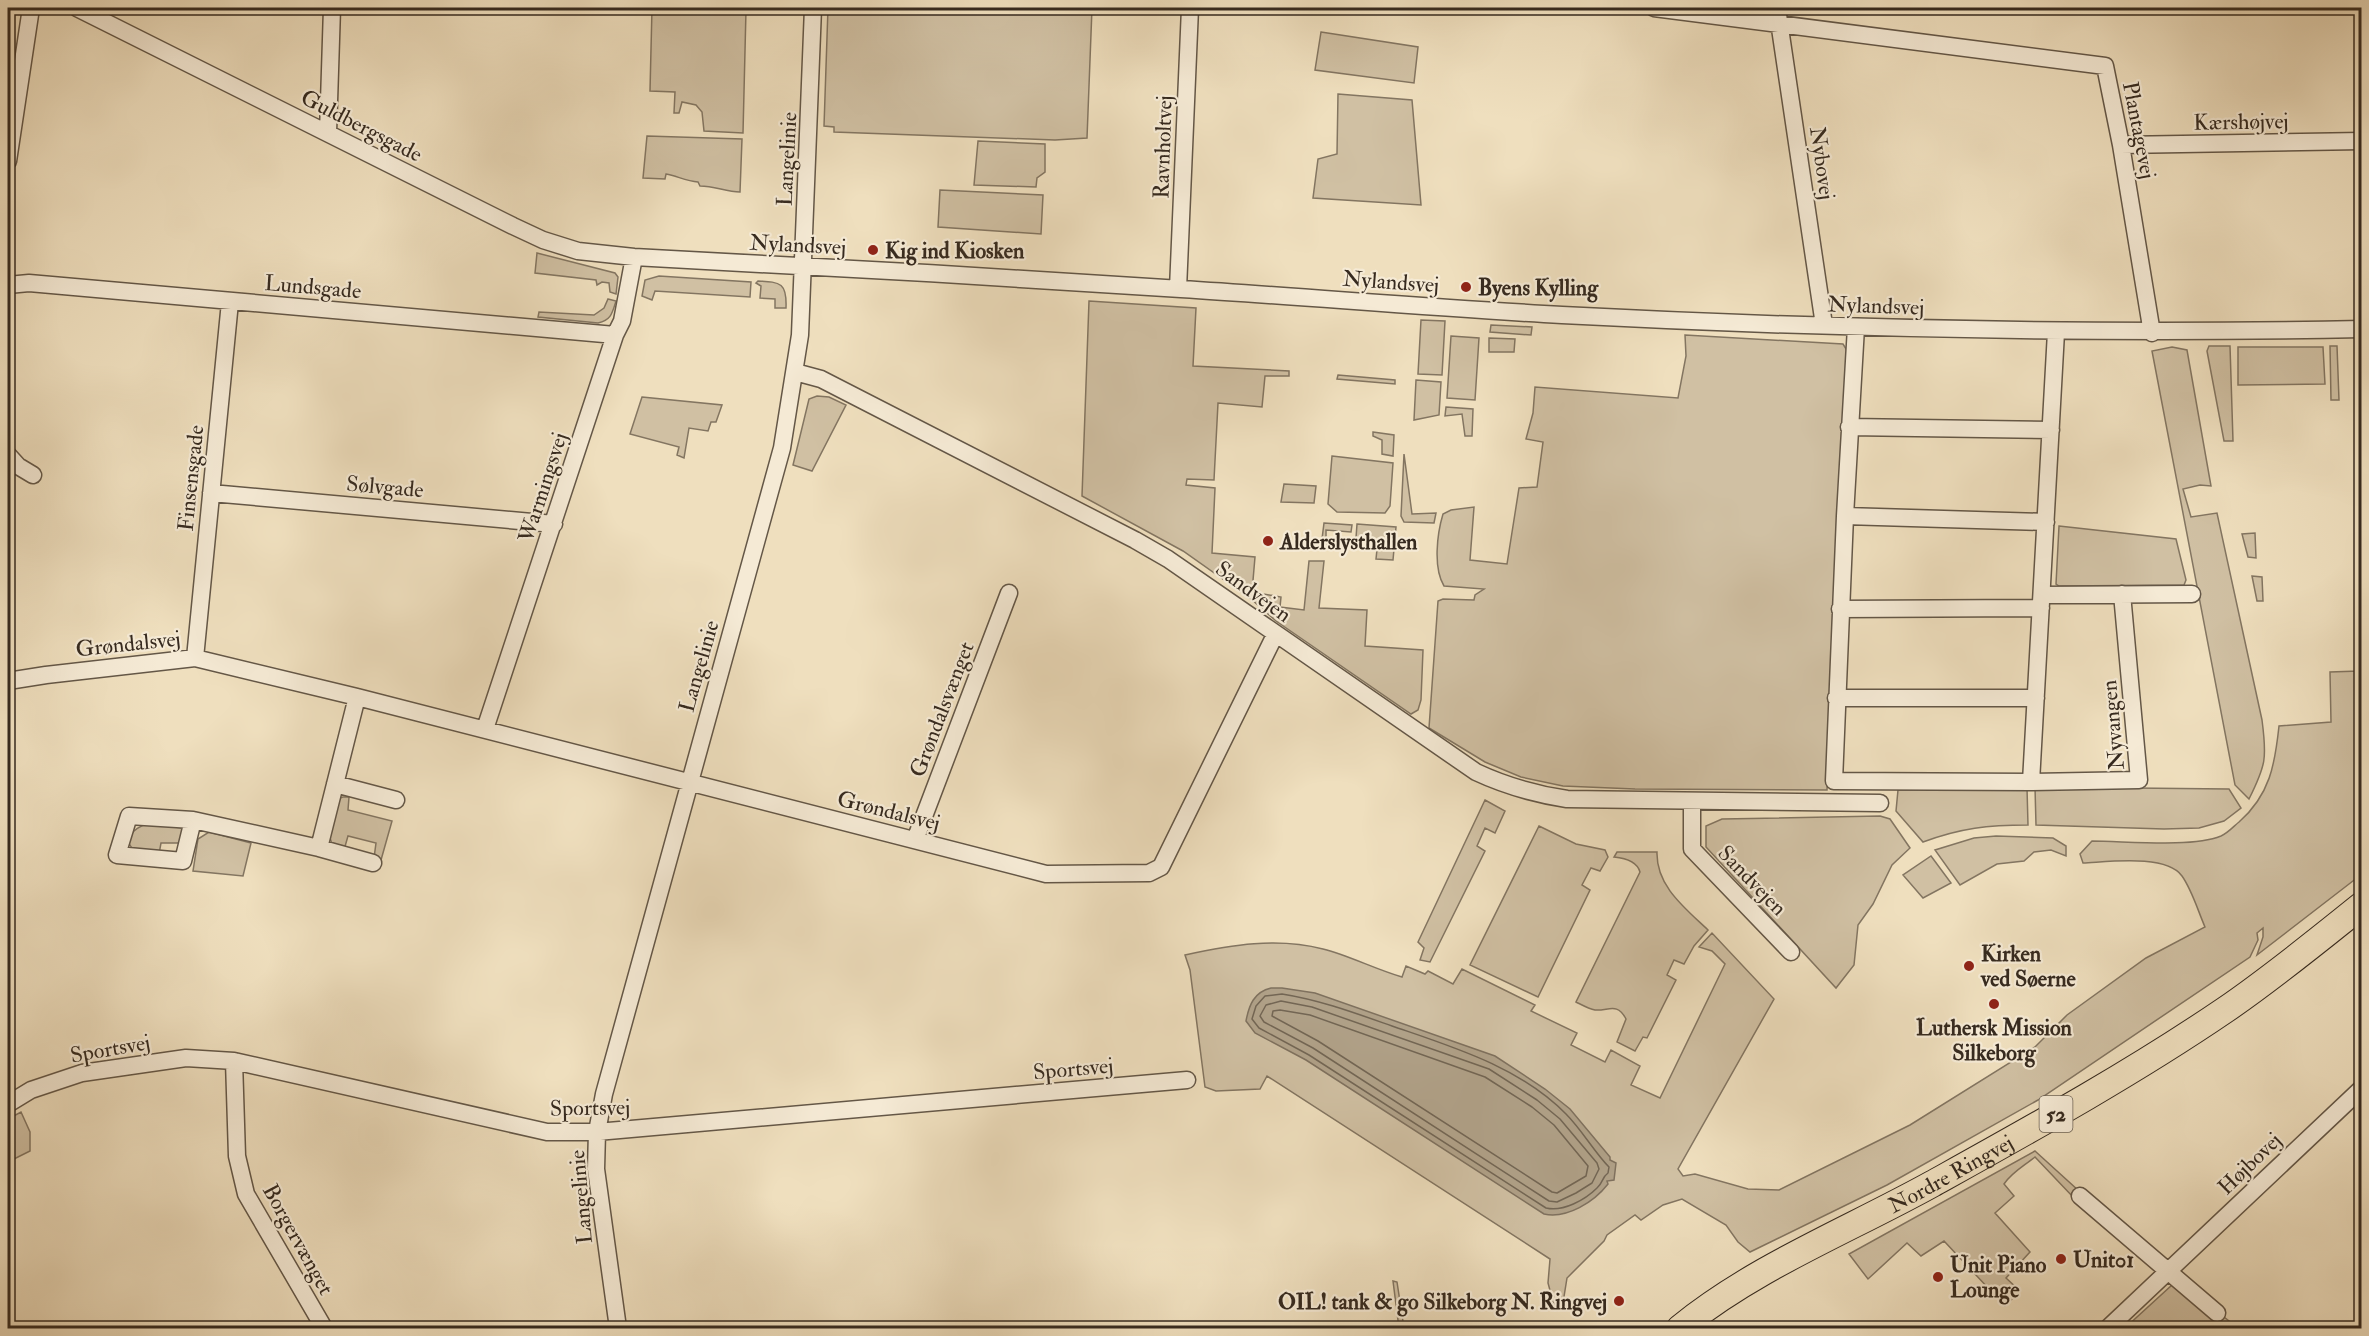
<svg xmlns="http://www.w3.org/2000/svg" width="2369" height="1336" font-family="'IM FELL Double Pica',serif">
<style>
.green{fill:#d0c0a3;stroke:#837561;stroke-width:1.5}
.water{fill:#b0a188;stroke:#7f715e;stroke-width:1.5}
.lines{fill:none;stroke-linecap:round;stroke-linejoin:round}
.shore{stroke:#736654;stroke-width:1.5}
.minor-casing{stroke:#645747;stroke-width:19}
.primary-casing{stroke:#362a1f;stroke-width:28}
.minor{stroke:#f5ead5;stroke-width:16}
.primary{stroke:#efdfbe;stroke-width:26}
.poi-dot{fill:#8f2418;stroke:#f5ead5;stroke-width:2}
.labels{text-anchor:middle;stroke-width:4.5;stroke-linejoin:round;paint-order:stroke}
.shield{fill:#f5ead5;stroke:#6f6456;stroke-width:1.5}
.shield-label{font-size:21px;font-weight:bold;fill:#362a1f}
.street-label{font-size:22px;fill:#362a1f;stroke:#f5ead5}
.poi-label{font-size:22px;font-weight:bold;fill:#362a1f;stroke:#f5ead5;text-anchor:start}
</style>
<rect width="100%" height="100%" fill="#efdfbe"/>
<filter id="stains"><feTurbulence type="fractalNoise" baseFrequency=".00333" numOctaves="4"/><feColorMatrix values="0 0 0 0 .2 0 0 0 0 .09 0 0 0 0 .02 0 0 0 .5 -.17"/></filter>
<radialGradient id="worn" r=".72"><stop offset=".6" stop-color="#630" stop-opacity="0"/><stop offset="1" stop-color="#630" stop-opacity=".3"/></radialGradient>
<path class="green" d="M 652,8 L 684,8 L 685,12 L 694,13 L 695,8 L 708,14 L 719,11 L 746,10 L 743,133 L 704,131 L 702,112 L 696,105 L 682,102 L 679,113 L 674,113 L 675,92 L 650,91 Z
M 828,8 L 1092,8 L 1087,138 L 1055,140 L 834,132 L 834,127 L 824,126 Z
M 1321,32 L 1418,47 L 1414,83 L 1315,70 Z
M 1338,94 L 1412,100 L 1421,205 L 1313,198 L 1318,159 L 1337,154 Z
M 647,136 L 742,139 L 740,192 C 726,192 715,186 700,186 L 698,182 C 686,181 677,176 666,174 L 665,179 L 643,178 Z
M 978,141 L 1045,144 L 1045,172 L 1037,178 L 1036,187 L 974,185 Z
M 940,190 L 1043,195 L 1041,234 L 938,227 Z
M 537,253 L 615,273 L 618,277 L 616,294 L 610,292 L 609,283 L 602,282 L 597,285 L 596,280 L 535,273 Z
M 659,276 L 751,282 L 750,297 L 655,291 L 652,300 L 642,296 L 645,280 Z
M 758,281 C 781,282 787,283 786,308 L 775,308 L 775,299 L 760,298 L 761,286 L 756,283 Z
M 608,299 L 616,301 C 612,314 611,320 598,323 L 538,317 L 539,312 L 594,315 L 604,308 Z
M 1089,301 L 1196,308 L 1193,366 L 1289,371 L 1289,376 L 1265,376 L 1262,407 L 1218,403 L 1214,480 L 1187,479 L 1186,485 L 1215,488 L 1212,553 L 1255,557 L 1252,592 L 1281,597 L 1280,607 L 1304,610 L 1309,561 L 1324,561 L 1319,608 L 1367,610 L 1365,646 L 1423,650 L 1421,700 L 1418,710 L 1411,714 L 1276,621 L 1251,599 L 1183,551 L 1082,496 Z
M 1421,320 L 1445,321 L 1442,375 L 1418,374 Z
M 1491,325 L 1532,327 L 1531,335 L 1490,332 Z
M 1685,335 L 1843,344 L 1848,352 L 1827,790 L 1635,789 L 1563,786 L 1521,777 L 1485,762 L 1429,728 L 1438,601 L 1443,599 L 1474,600 L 1475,595 L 1484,589 L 1444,586 C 1433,568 1437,534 1443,514 L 1451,510 L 1474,507 L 1470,560 L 1507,564 L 1519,488 L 1537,487 L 1543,442 L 1526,439 L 1533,413 L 1535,387 L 1678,398 L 1686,356 Z
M 1451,336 L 1479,338 L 1475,400 L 1447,398 Z
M 1489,338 L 1515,339 L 1514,352 L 1489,352 Z
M 2209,346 L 2230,346 L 2233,441 L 2224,441 L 2207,351 Z
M 2330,346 L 2337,346 L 2339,400 L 2331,400 Z
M 2172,347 L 2187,350 L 2211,486 L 2200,485 L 2183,489 L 2191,517 L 2217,513 L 2262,720 C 2267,758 2266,765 2249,799 L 2235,785 L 2152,351 Z
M 2238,347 L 2323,347 L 2325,384 L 2238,385 Z
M 1338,375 L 1395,380 L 1395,384 L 1337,379 Z
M 1416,380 L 1441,382 L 1439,415 L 1414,420 Z
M 817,396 L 829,397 L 846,405 L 812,471 L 793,465 L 809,399 Z
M 642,397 L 722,405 L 716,422 L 711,422 L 708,431 L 689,428 L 684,458 L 677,455 L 679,447 L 630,434 Z
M 1446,407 L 1473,409 L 1472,436 L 1465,436 L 1462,414 L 1445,416 Z
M 1373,432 L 1394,435 L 1393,456 L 1382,454 L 1382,440 L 1373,436 Z
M 1404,454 L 1412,514 L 1436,513 L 1434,523 L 1404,522 L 1401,516 Z
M 1332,456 L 1393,463 L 1390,506 L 1385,513 L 1337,512 L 1328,504 Z
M 1284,484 L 1316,486 L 1314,503 L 1281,502 Z
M 1324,523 L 1352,525 L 1351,532 L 1326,530 L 1326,547 L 1321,547 Z
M 1357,524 L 1396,527 L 1393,560 L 1376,559 L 1378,540 L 1356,538 Z
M 2059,526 L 2176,539 L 2186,580 L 2184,585 L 2059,586 L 2056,584 Z
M 2255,533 L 2256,558 L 2248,557 L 2242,534 Z
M 2252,576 L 2262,577 L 2263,601 L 2257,601 Z
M 2360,659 L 2362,874 L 2257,955 L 2263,937 L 2263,928 L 2257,933 L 2258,940 L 2250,957 L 2038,1100 L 1887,1185 L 1750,1252 L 1738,1242 L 1726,1225 L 1682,1199 L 1663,1205 L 1641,1220 L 1635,1215 L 1607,1235 L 1604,1241 L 1567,1278 L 1562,1309 L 1555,1309 L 1548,1283 L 1550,1259 L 1267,1076 L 1260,1089 L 1216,1091 L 1205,1087 L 1190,970 L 1185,955 C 1231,945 1277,937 1323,949 C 1350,956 1375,969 1402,977 L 1406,966 L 1425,974 L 1428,971 L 1453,984 L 1462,969 L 1535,1005 L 1531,1011 L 1577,1033 L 1571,1045 L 1605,1062 L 1611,1050 L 1640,1066 L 1631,1085 L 1660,1098 L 1725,964 L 1712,951 L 1699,947 L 1712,933 L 1774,999 L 1678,1169 L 1683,1176 L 1695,1174 L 1748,1189 L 1779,1190 L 1910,1125 L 2035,1047 L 2067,1015 L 2146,958 L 2205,927 C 2198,911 2192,890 2182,876 C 2166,854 2108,862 2083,863 L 2080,854 L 2092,841 C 2126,841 2191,848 2221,836 C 2228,833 2234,826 2239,822 C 2270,795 2275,764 2279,726 L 2331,722 L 2330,672 L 2359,671 Z
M 2035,787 L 2229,789 L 2241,808 L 2224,821 L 2199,828 L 2164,829 L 2036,825 Z
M 2027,788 L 2028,825 C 1988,825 1961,828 1923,842 L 1896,811 L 1898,790 Z
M 343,797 L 349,797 L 348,810 L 392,821 L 381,860 L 374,858 L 376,843 L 348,836 L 344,850 L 332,844 L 329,835 L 340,798 Z
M 1485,800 L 1505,811 L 1495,833 L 1485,828 L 1477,846 L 1485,851 L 1430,962 L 1420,960 L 1424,948 L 1418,942 Z
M 1880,816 L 1890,819 L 1910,848 L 1892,865 L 1873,904 L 1858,925 L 1854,965 L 1836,988 L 1706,847 L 1706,826 L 1722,819 Z
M 148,824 L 183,828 L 183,841 L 178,843 L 161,843 L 159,854 C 153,853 144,855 139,852 C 118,843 133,827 148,824 Z
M 1539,826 L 1576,844 L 1605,850 L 1608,857 L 1600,871 L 1591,868 L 1582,885 L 1590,890 L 1538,997 L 1470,965 Z
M 209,832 L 251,843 L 243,876 L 193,871 L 198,839 Z
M 1996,836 L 2053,838 L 2066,846 L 2066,856 L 2051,850 L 2034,852 L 2024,861 L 1997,864 L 1960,885 L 1935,850 L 1974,838 Z
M 1617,852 L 1657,852 C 1656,886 1685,908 1708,930 L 1694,946 L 1684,964 L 1674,960 L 1667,975 L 1676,980 L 1647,1038 L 1643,1037 L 1635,1051 L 1617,1042 L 1626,1019 C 1617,1002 1609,1011 1595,1010 C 1589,1009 1582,1005 1576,1002 L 1640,872 C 1637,861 1624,858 1614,857 Z
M 1931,856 L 1951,883 L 1923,898 L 1903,875 Z
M 21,1112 L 30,1132 L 30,1151 L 8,1162 L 8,1119 Z
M 2035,1151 L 2079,1191 L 2073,1197 L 2035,1157 C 2024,1166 2012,1172 2004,1184 L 2014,1196 L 1995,1213 L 2030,1252 L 2006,1278 L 2020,1291 L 2005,1306 L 1944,1241 L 1921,1256 L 1907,1243 L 1868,1279 L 1849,1254 Z
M 1393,1281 L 1397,1282 L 1404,1328 L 1399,1328 Z
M 2172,1285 L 2214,1319 L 2220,1314 L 2238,1328 L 2125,1328 Z"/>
<path class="water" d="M 1271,988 L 1282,988 L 1315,993 L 1495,1056 L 1545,1089 L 1570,1109 L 1610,1157 L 1610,1160 L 1616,1163 L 1614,1180 L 1607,1181 L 1608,1184 C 1594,1202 1567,1219 1544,1214 L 1306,1060 L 1255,1033 L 1246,1021 C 1249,1005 1254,992 1271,988 Z"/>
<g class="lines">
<path class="shore" d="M 1282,994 C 1320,1000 1355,1013 1392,1026 C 1453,1047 1520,1067 1566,1114 C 1582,1130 1595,1153 1609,1167 L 1608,1173 C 1602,1177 1603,1183 1597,1188 C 1585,1200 1563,1212 1546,1208 L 1309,1055 L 1259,1028 L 1252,1019 L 1256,1006 L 1265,996 Z
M 1281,1001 L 1312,1007 L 1489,1069 L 1537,1100 L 1560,1119 L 1597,1163 L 1599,1169 L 1592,1183 L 1576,1193 L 1557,1202 L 1549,1201 L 1313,1048 L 1264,1022 L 1260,1016 L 1266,1005 Z
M 1280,1010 L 1310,1015 L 1485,1077 L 1532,1107 L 1554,1125 L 1588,1166 L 1586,1176 L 1557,1193 L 1552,1192 L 1318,1041 L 1272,1016 L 1273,1011 Z"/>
<defs>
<path id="minor" d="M 77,8 L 513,226 L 543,240 L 578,251 L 634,257 C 816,266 999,277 1181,289 C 1308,297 1435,308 1562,315 C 1829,329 2095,334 2362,329
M 1654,8 L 2105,66 L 2121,145 L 2152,333
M 1777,8 L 1824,325
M 328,133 L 332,8
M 2121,145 L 2362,141
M 8,161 L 31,8
M 8,285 L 29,283 L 615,335
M 1178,289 L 1190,8
M 1856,327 L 1845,516 L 1834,781 L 2031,782 L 2056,332
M 795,372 L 821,379 L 1135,540 L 1168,559 L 1476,772 C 1506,786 1534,794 1567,799 L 1880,803
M 1849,427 L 2051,430
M 8,455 L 18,466 L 33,475
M 211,493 L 554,524
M 1845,516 L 2046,522
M 2042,595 L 2192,594
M 1840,609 L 2041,608
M 195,658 L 230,302
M 8,681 L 46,675 L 195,658 L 357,697 L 1046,874 L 1149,873 L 1161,867 L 1275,635
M 1836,698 L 2036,698
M 485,729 L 615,335 L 622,321 L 634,257
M 2031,782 L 2139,780 L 2122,594
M 335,784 L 396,800
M 1692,801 L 1692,849 L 1791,952
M 193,820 L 183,861 L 117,855 L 129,816 L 193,820 L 319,848 L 373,863
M 915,840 L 1009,593
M 319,848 L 357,697
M 234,1061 L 237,1156 L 246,1194 L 324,1328
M 8,1104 L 31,1090 L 82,1073 L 186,1058 L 234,1061 L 547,1132 L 597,1132 L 1187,1080
M 2080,1196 L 2217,1313
M 618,1328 L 596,1169 L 597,1132 L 604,1094 L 782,448 L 800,335 L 813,8
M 2108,1328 L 2362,1088"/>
<g id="primary">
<path id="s1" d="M 1680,1328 C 1755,1267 1847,1231 1932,1184 C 2031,1129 2131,1074 2225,1010 C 2272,978 2317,941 2362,905"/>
</g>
</defs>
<use href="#minor" class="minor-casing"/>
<use href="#primary" class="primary-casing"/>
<use href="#minor" class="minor"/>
<use href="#primary" class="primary"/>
</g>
<g class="poi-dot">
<circle cx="873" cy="250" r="6"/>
<circle cx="1466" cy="287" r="6"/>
<circle cx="1268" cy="541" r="6"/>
<circle cx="1969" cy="966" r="6"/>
<circle cx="1994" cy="1004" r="6"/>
<circle cx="2061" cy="1259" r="6"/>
<circle cx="1938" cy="1277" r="6"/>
<circle cx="1619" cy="1301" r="6"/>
</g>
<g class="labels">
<rect class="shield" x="2039.5" y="1096" width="33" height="36" rx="4.5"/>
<g class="shield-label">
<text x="2056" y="1121">52</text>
</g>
<g class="street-label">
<text transform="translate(2241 121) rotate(-1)" y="8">Kærshøjvej</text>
<text transform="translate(362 125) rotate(27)" y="8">Guldbergsgade</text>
<text transform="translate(2140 130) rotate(79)" y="8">Plantagevej</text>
<text transform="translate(1162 147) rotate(-88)" y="8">Ravnholtvej</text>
<text transform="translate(786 159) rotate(-87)" y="8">Langelinie</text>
<text transform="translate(1823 163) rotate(82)" y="8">Nybovej</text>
<text transform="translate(798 244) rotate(3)" y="8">Nylandsvej</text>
<text transform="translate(1391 281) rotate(4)" y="8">Nylandsvej</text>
<text transform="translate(313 286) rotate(5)" y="8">Lundsgade</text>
<text transform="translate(1876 305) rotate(2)" y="8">Nylandsvej</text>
<text transform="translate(190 478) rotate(-84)" y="8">Finsensgade</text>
<text transform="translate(385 486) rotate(5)" y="8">Sølvgade</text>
<text transform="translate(542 487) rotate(-72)" y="8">Warmingsvej</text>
<text transform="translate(1254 591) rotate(36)" y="8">Sandvejen</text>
<text transform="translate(128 643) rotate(-6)" y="8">Grøndalsvej</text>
<text transform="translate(698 666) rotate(-74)" y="8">Langelinie</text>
<text transform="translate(941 709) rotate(-69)" y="8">Grøndalsvænget</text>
<text transform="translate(2112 725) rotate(-95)" y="8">Nyvangen</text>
<text transform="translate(889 810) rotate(14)" y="8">Grøndalsvej</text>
<text transform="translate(1753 880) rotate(46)" y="8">Sandvejen</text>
<text transform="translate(110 1048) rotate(-10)" y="8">Sportsvej</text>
<text transform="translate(1073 1068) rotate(-5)" y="8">Sportsvej</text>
<text transform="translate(590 1107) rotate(-1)" y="8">Sportsvej</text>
<text transform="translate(2249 1163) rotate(-44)" y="8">Højbovej</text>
<text dy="8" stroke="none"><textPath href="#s1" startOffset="312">Nordre Ringvej</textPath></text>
<text transform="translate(580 1197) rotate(-95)" y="8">Langelinie</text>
<text transform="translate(299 1239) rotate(61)" y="8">Borgervænget</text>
</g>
<g class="poi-label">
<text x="885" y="258">Kig ind Kiosken</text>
<text x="1478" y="295">Byens Kylling</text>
<text x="1280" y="549">Alderslysthallen</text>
<text x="1981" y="961">Kirken<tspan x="1981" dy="25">ved Søerne</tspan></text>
<text x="1994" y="1035" text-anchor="middle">Luthersk Mission<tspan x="1994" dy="25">Silkeborg</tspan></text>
<text x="2073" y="1267">Unit01</text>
<text x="1950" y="1272">Unit Piano<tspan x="1950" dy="25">Lounge</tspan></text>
<text x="1607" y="1309" text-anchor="end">OIL! tank &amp; go Silkeborg N. Ringvej</text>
</g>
</g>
<rect width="2369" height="1336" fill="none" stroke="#efdfbe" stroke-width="30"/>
<rect x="9" y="9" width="2351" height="1318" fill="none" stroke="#362a1f" stroke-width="3"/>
<rect x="15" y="15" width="2339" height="1306" fill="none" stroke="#362a1f" stroke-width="1.5"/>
<rect width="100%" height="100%" filter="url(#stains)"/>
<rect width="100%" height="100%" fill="url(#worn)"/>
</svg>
